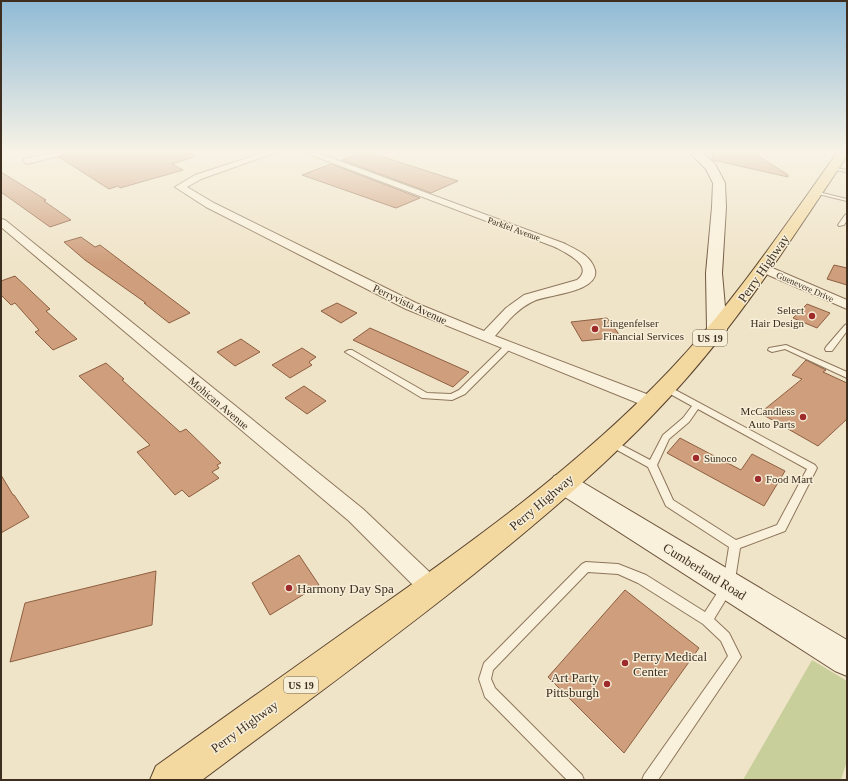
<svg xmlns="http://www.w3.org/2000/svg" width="848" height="781" font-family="Georgia,serif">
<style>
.green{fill:#c9cf9b}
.building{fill:#cf9f7d;stroke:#8d5f41}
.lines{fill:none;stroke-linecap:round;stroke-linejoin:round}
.lane-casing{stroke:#8d765c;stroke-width:2}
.street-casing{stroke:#8d765c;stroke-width:2}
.secondary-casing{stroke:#6f573f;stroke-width:2}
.primary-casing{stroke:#5b4430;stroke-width:2}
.lane{fill:#faf1dc;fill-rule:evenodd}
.street{fill:#faf1dc;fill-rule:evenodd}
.secondary{fill:#faf1dc;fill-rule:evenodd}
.primary{fill:#f3d9a0;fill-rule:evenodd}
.poi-dot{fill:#9e2a2b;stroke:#f7eed8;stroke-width:1.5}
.labels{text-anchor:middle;stroke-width:3;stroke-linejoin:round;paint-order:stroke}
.far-street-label{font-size:9px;fill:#3d2e20;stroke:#f7eed8}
.shield{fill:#f7eed8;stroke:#756857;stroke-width:1}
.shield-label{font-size:10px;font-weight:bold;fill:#3d2e20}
.street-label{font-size:11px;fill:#3d2e20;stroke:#f7eed8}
.poi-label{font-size:11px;fill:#3d2e20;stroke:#f7eed8;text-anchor:start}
.near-street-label{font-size:13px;fill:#3d2e20;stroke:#f7eed8}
.near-poi-label{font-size:13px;fill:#3d2e20;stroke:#f7eed8;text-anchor:start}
</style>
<rect width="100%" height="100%" fill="#f0e4c8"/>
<path class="green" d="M 812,660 L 847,681 L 847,761 L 841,780 L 743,780 Z"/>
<path class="building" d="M 64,153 L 193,153 L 194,157 L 172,164 L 183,170 L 120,188 L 118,186 L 109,189 L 59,157 L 62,156 Z
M 361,153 L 371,153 L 458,181 L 431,193 L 342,160 Z
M 712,153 L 754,153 L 788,175 L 788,177 L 713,160 L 712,159 Z
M 331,164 L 420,198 L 396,208 L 302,175 Z
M 1,172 L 46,200 L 44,201 L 71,220 L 50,227 L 1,192 Z
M 81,237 L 95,247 L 100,245 L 190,313 L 169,323 L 144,303 L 146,303 L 85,260 L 64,242 Z
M 834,265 L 847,268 L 847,285 L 827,279 Z
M 15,276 L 50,309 L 46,311 L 77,339 L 53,350 L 35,332 L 39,330 L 15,303 L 11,305 L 1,295 L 1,281 Z
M 337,303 L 357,313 L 341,323 L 321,311 Z
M 807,304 L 830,313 L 817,328 L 793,318 Z
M 607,318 L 621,337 L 582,341 L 571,322 Z
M 370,328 L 469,372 L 453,387 L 353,340 Z
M 241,339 L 260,352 L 235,366 L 217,352 Z
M 302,348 L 316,357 L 309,362 L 312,365 L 290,378 L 272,365 Z
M 806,360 L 826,370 L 823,372 L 847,383 L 847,419 L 818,446 L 760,413 L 802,379 L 792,375 Z
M 106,363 L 124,379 L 122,380 L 180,432 L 186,429 L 221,463 L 217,465 L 219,468 L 212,472 L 219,478 L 189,497 L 182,490 L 175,495 L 137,452 L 150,445 L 79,376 Z
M 304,386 L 326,401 L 307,414 L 285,398 Z
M 680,438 L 741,470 L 752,454 L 785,471 L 764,506 L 667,453 Z
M 1,475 L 13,495 L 14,495 L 29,517 L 1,533 Z
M 299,555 L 319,585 L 270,615 L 252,583 Z
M 156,571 L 152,625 L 10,662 L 25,603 Z
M 625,590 L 699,648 L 624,753 L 548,677 Z"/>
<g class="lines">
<defs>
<path id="lane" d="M 830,167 L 847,170 L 847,172 L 830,169 Z
M 814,191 L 847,199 L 847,201 L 814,193 Z
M 847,214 L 847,220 L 844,225 L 839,226 L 838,225 L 845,215 Z
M 847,324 L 847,331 L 832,351 L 826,351 L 825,349 L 826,347 L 845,325 Z
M 506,344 L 509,344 L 513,346 L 465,394 L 452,400 L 422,398 L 345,352 L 349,350 L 352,350 L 427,393 L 451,394 L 459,390 Z
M 786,345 L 847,372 L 847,378 L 785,349 L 772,352 L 768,350 L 769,348 Z
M 666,385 L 815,465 L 817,468 L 785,531 L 740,548 L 734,586 L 714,619 L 729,633 L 741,657 L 658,780 L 642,780 L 644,775 L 728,656 L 721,641 L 703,624 L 638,583 L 618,574 L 588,572 L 493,670 L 491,679 L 495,688 L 582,775 L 584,780 L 567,780 L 485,697 L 479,679 L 484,663 L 582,564 L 586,562 L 618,564 L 646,575 L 705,612 L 723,584 L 729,547 L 666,506 L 648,467 L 608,445 L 607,443 L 608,441 L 614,441 L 650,460 L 663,435 L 683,418 L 692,406 L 663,390 L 662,388 L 663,386 ZM 698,409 L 807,469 L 777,525 L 736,540 L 673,500 L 657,465 L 669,439 L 689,422 Z"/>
<path id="street" d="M 49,153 L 63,153 L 62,155 L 27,164 L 23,161 L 24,159 Z
M 262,153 L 274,153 L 201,179 L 187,187 L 214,203 L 416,303 L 484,331 L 506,308 L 524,295 L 577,280 C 595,266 566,253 555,247 L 306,153 L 318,153 L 563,243 C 575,249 591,255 595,270 C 600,292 547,295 534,301 C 518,308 506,323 495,336 L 657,398 L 659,402 L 657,406 L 651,408 L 645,406 L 406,309 L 206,207 L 175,187 L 195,175 Z
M 1,219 L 5,220 L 363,509 L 440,582 L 443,589 L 440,596 L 432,600 L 424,596 L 349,521 L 1,227 Z
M 763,264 L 847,300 L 847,309 L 759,271 L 757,268 L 759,265 Z"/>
<path id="secondary" d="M 690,153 L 703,153 L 715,164 L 725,183 L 726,207 L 722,273 L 727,330 L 724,334 L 717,336 L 710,334 L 707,330 L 706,273 L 712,207 L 713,183 L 706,169 Z
M 563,473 L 572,476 L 847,640 L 847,676 L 835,671 L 554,490 L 550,483 L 554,476 Z"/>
<path id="primary" d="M 837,153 L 847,153 L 847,156 C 796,232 746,311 685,380 C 622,452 548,514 474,574 C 385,645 293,712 202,780 L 150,780 L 156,766 C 225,717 295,667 364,618 C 471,543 580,465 670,370 C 733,304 784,227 837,153 Z"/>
</defs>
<use href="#lane" class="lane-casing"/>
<use href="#street" class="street-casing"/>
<use href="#secondary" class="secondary-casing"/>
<use href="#primary" class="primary-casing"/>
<use href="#lane" class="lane"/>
<use href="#street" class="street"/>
<use href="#secondary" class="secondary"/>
<use href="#primary" class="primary"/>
</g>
<linearGradient id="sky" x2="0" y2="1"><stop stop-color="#8fbad6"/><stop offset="0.58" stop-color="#f8f3e6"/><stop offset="1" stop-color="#f8f3e6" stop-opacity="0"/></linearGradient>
<rect width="848" height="262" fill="url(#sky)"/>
<g class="poi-dot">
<circle cx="812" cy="316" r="4"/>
<circle cx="595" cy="329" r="4"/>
<circle cx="803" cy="417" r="4"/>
<circle cx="696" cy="458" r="4"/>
<circle cx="758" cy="479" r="4"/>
<circle cx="289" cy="588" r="4"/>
<circle cx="625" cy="663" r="4"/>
<circle cx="607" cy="684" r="4"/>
</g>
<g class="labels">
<g class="far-street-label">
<text transform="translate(514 229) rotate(20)" y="3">Parkfel Avenue</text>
<text transform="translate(805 287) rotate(24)" y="3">Guenevere Drive</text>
</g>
<g class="shield">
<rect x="693" y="330" width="34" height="16" rx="3"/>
<rect x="284" y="677" width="34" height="16" rx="3"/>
</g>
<g class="shield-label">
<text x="710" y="342">US 19</text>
<text x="301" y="689">US 19</text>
</g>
<g class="street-label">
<text transform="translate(410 304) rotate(25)" y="4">Perryvista Avenue</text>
<text transform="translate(219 403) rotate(40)" y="4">Mohican Avenue</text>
</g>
<g class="poi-label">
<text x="804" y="314" text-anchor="end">Select<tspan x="804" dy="13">Hair Design</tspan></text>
<text x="603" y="327">Lingenfelser<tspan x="603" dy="13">Financial Services</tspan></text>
<text x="795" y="415" text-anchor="end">McCandless<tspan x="795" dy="13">Auto Parts</tspan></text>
<text x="704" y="462">Sunoco</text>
<text x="766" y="483">Food Mart</text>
</g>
<g class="near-street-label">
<text transform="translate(763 268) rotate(-55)" y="5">Perry Highway</text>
<text transform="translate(541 502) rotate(-40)" y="5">Perry Highway</text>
<text transform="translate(705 571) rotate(32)" y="5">Cumberland Road</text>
<text transform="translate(244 726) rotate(-36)" y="5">Perry Highway</text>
</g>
<g class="near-poi-label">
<text x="297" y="593">Harmony Day Spa</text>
<text x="633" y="661">Perry Medical<tspan x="633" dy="15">Center</tspan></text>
<text x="599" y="682" text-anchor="end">Art Party<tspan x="599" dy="15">Pittsburgh</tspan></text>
</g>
</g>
<rect width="848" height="781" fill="none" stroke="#3d2e20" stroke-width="4"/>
</svg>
